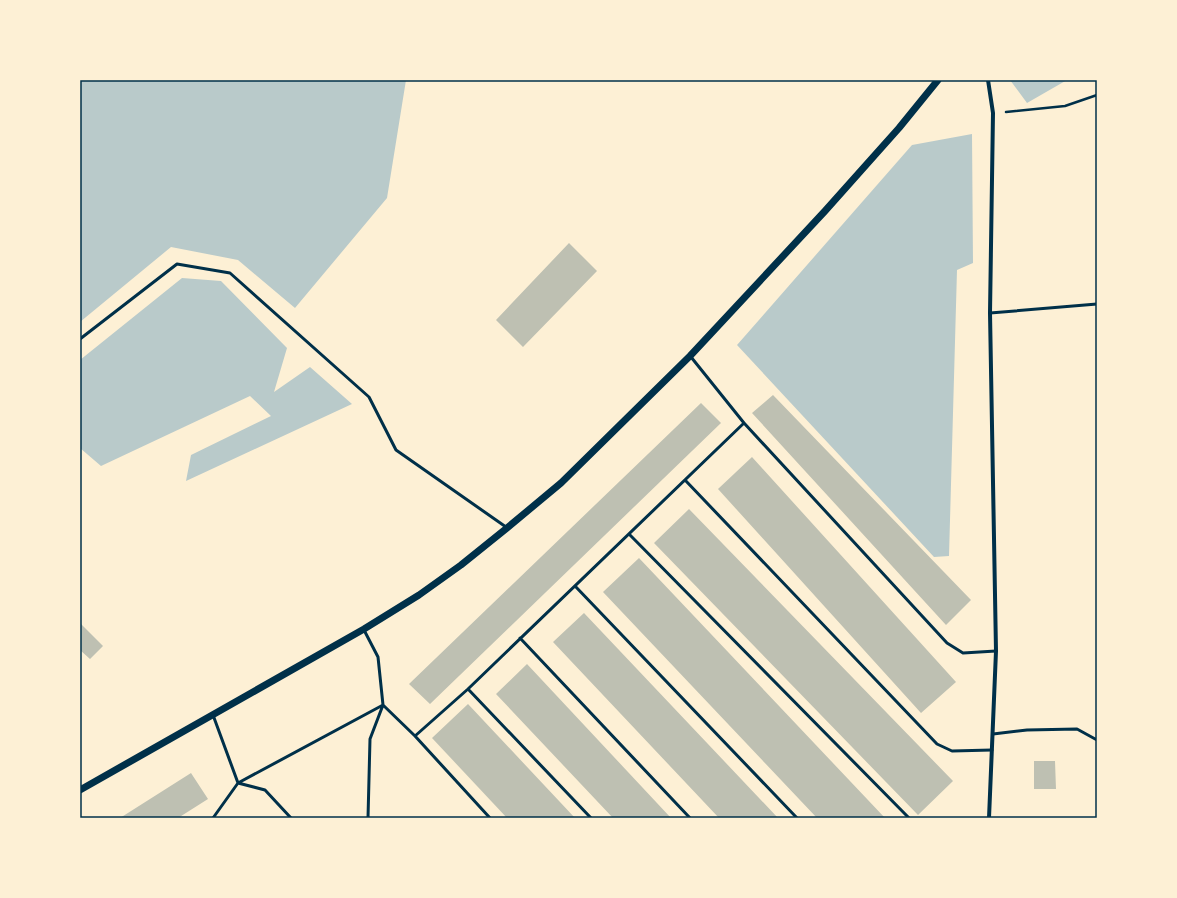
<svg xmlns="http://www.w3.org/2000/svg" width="1177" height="898" font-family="'Crimson Pro',serif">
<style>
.green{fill:#b9caca}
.building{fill:#bec0b2}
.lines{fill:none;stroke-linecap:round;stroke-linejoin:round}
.path{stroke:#003049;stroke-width:2.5}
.service{stroke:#003049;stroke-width:3}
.minor{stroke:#003049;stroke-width:4}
.tertiary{stroke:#003049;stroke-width:7}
.neatline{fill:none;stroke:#003049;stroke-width:1.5}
</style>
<rect width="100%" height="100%" fill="#fdf0d5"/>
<path class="green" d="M 80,80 L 406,80 L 387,198 L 295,308 L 238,260 L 171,247 L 80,322 Z
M 1010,80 L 1067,80 L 1027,103 Z
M 972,134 L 973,263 L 957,270 L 949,556 L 934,557 L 737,345 L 912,145 Z
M 182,278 L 221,281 L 287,348 L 274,392 L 310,367 L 352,404 L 186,481 L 191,455 L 271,416 L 250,396 L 101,466 L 80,448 L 80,360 Z"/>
<path class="building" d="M 569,243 L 597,271 L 523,347 L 496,320 Z
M 773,395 L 971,600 L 946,625 L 752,413 Z
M 701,403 L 721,423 L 430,704 L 409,684 Z
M 752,457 L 956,682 L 921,713 L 718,489 Z
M 689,509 L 953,781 L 918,815 L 654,543 Z
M 639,558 L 885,818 L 817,818 L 603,592 Z
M 584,613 L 778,818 L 719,818 L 553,642 Z
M 80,623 L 103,646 L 90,659 L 80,650 Z
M 527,664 L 671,818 L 613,818 L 496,694 Z
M 468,704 L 575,818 L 507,818 L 432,738 Z
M 1034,761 L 1055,761 L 1056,789 L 1034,789 Z
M 191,773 L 208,799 L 178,818 L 120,818 Z"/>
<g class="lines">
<path class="path" d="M 1006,112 L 1065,106 L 1097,95"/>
<path class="service" d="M 990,313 L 1097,304
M 80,339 L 177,264 L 230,273 L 369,397 L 396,450 L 506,527
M 691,357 L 744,423
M 685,480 L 937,744 L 952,751 L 992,750
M 629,534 L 909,818
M 575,586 L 797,818
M 364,630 L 378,657 L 383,705 L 415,736 L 490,818
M 520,638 L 690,818
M 468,689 L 591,818
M 213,715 L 238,783 L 265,790 L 291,818
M 993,734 L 1027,730 L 1077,729 L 1097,740
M 415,736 L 468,689 L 744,423 L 947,643 L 963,653 L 996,651
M 213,818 L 238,783 L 383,705 L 370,739 L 368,818"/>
<path class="minor" d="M 988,80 L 993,113 L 990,313 L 996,651 L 989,818"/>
<path class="tertiary" d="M 80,790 L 364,629 L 419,595 L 461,565 L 507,528 L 561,483 L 690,356 L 825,211 L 899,128 L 938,80"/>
</g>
<rect width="1177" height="898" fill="none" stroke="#fdf0d5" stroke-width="162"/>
<rect x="81" y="81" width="1015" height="736" class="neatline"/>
</svg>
